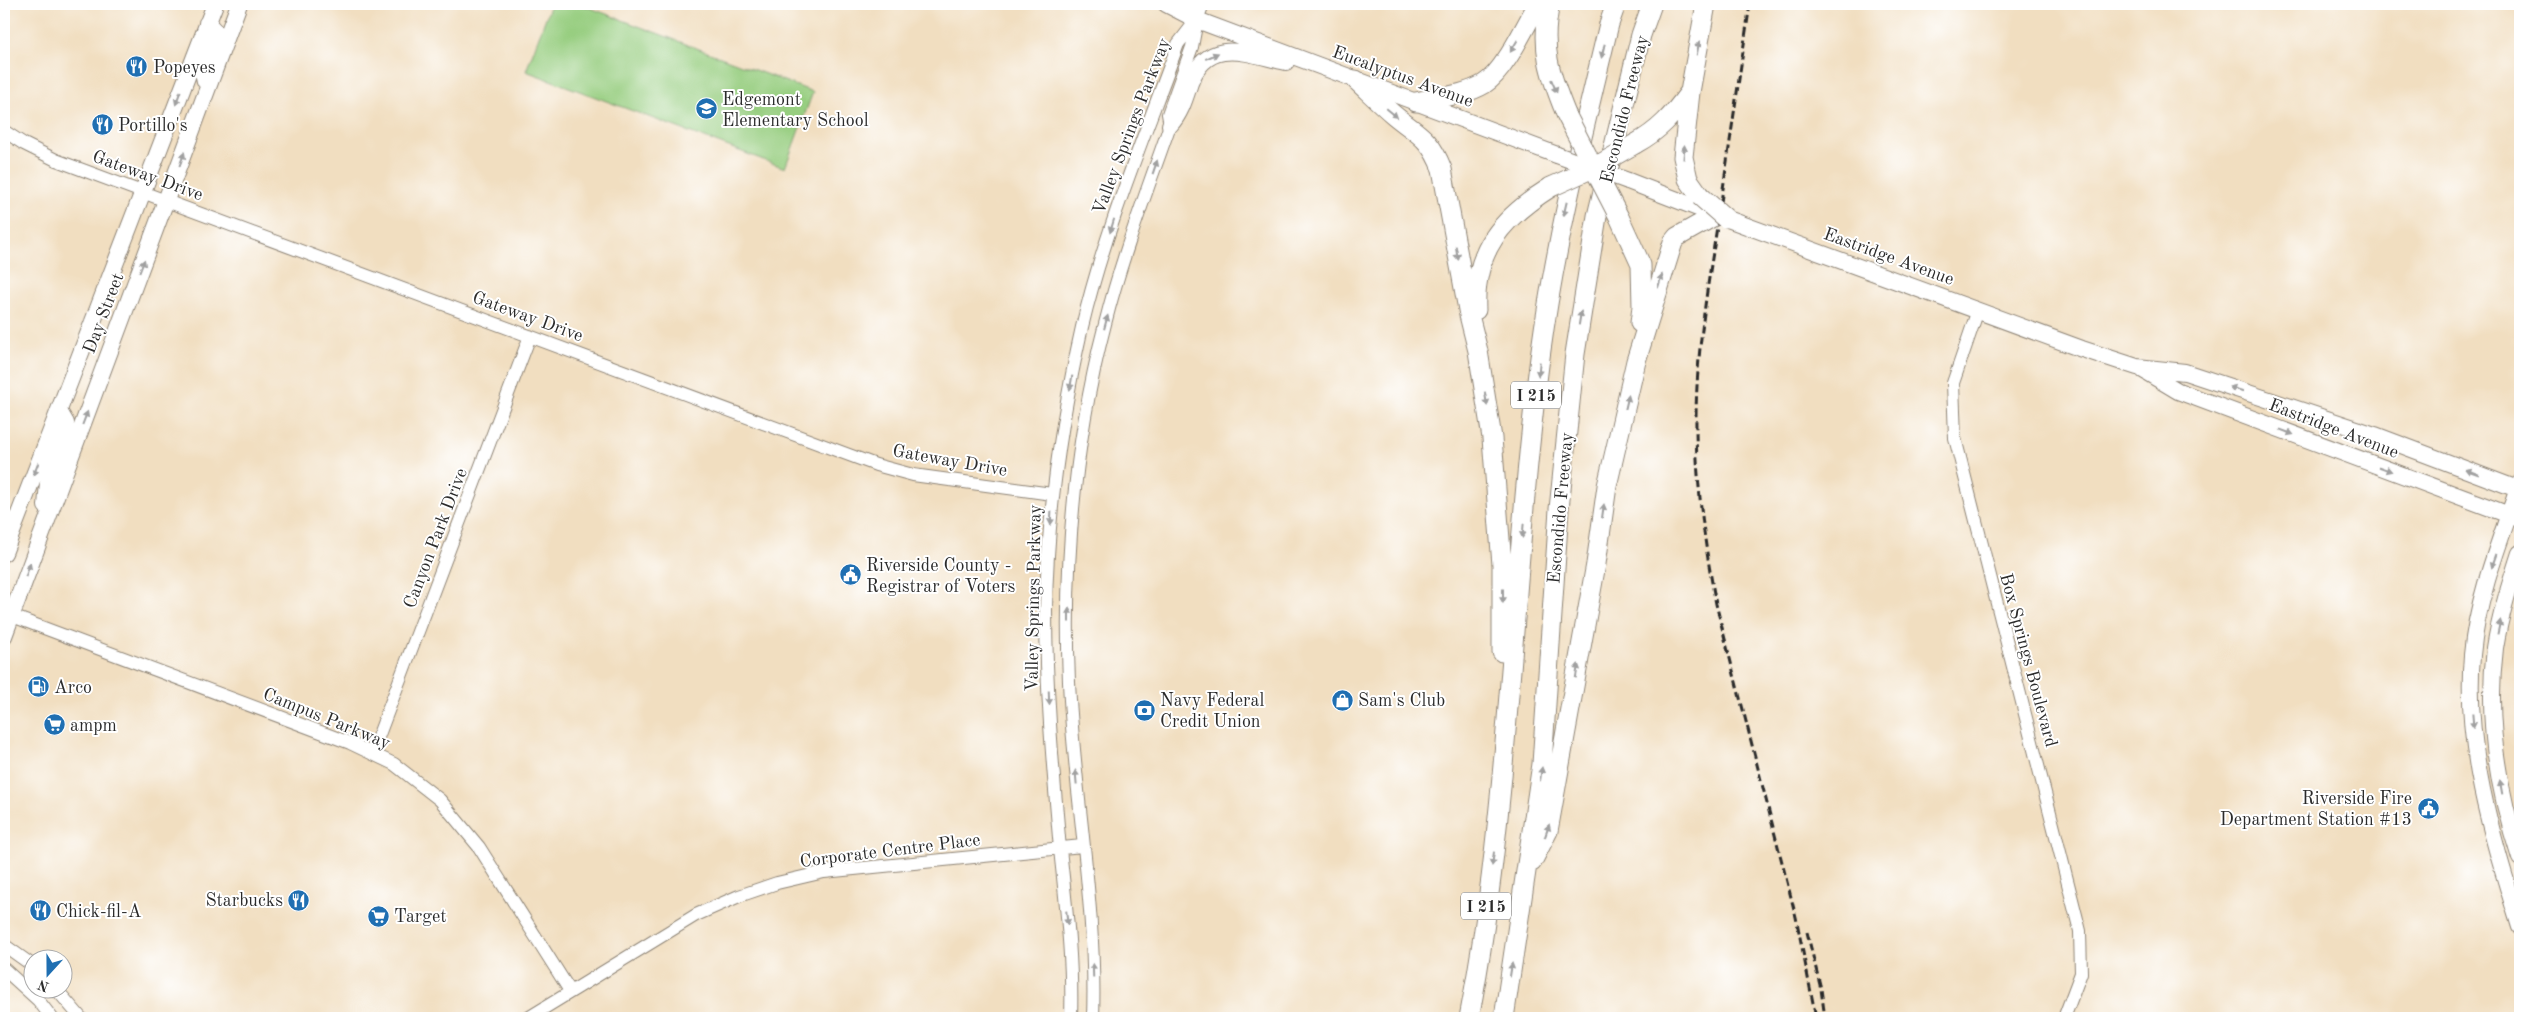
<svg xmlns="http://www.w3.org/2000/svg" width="2524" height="1022" font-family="'Old Standard TT',serif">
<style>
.green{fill:#97ce80;stroke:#617c56}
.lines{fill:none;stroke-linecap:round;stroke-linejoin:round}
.minor-casing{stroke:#8e8476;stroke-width:14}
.major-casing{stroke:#8e8476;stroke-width:18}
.highway-casing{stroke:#8e8476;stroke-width:21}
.minor{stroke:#fff;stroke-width:12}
.major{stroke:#fff;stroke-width:16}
.highway{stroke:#fff;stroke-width:19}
.rail{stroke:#2b2b2b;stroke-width:3;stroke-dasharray:8 4;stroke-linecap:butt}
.major-bridge-casing{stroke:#8e8476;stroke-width:18;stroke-linecap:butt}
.highway-bridge-casing{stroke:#8e8476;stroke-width:21;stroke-linecap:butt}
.major-bridge{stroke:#fff;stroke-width:16}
.highway-bridge{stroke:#fff;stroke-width:19}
.oneway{fill:#a0a0a0}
.labels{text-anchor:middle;stroke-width:4;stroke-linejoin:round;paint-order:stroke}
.shield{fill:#fff;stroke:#6b6b6b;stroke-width:1}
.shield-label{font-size:16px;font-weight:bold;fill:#2b2b2b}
.poi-label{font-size:18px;fill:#2b2b2b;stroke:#fff;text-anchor:start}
.street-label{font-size:18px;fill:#2b2b2b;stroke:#fff}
</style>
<rect width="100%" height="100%" fill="#fff"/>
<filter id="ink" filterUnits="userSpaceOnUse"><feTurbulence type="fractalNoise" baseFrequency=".02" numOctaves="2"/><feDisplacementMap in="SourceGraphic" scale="10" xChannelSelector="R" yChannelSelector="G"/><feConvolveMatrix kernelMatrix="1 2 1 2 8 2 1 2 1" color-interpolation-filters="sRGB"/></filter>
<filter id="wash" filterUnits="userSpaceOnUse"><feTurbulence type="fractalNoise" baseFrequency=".0096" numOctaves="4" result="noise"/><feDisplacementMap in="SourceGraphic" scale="20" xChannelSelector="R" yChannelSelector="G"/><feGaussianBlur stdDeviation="1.12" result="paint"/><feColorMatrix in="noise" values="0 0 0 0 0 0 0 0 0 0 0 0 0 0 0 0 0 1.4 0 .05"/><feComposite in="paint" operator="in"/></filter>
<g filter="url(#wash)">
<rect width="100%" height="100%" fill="#f1dec0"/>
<path class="green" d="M 551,4 L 580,4 L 813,92 L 785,168 L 526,71 Z"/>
</g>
<g filter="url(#ink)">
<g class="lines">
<defs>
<path id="minor" d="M 4,131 L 24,144 L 56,160 L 876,465 L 913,475 L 1052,494
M 1978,310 L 1953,383 L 1955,438 L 2080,931 L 2081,973 L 2064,1018
M 4,613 L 350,743 L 394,764 L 440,800 L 479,847 L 570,991
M 372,753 L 530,336
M 4,945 L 32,965
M 4,969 L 38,1000 L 52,1018
M 57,990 L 81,1018
M 528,1018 L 696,915 L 739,896 L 777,883 L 824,872 L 1082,846
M 1071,1018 C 1073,961 1066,906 1060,849 C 1053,769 1046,690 1046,610 C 1047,515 1061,420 1082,327 C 1105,230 1144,137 1178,44 L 1195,22
M 1093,1018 C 1097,907 1074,793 1069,682 C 1064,563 1075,439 1105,324 C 1122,256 1147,191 1170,125 L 1168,114 L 1192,47 L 1197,20 L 1203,4"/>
<path id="major" d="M 1166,4 L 1197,20 L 1557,155
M 205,81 L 203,72 L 214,30 L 207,23
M 1170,125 C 1181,113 1185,98 1190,83 C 1208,35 1248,54 1286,62
M 1628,181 L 1716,215
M 1725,218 L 2082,349 L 2137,367 L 2185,372 L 2375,435 L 2520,490
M 2143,370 L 2178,391 L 2520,519
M 2520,483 C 2501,538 2477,597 2472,655 C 2464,749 2493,839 2520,927
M 46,506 L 48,483 L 65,432 L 66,423 L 59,411
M 4,553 L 215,4
M 2520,553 C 2510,584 2500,615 2495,648 C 2486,719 2498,791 2520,858
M 4,636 L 239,4"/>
<path id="highway" d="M 1550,4 C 1540,47 1550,75 1566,114
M 1356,80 C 1369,92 1381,104 1394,115 C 1418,135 1429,136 1442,169 L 1469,315 L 1478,351 L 1492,438 L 1502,565 L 1502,652
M 1416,102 C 1438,97 1464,96 1484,84 C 1505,71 1525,26 1538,4
M 1635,144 C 1659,131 1673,115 1689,93
M 1700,196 L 1688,179 L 1683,157 L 1690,92 L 1706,4
M 1619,217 L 1641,265 L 1642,307 L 1640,323
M 1476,310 C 1473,250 1503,217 1551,187
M 1532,862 L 1548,831 L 1596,564 L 1607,486 L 1636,361 L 1673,242 L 1677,237 L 1716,215
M 1469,1018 C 1512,798 1511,572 1541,350 C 1556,240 1583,132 1609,24 L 1616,4
M 1504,1018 L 1542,764 L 1559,509 L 1575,354 L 1597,216 L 1641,35 L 1652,4"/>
</defs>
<use href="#minor" class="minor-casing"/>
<use href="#major" class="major-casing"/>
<use href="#highway" class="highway-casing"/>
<use href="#minor" class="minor"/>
<use href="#major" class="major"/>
<use href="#highway" class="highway"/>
<path class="rail" d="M 1750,4 C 1740,70 1731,136 1721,202 C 1709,278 1695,354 1696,431 C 1697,490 1705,547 1716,604 L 1796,917 L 1816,1018
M 1807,932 L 1821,989 L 1825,1018"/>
<defs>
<path id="major-bridge" d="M 1557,155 L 1628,181"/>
<path id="highway-bridge" d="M 1566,114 L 1619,217
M 1551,187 L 1593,168 L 1635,144
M 1700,196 L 1725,218"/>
</defs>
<use href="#major-bridge" class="major-bridge-casing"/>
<use href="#highway-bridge" class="highway-bridge-casing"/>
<use href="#major-bridge" class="major-bridge"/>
<use href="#highway-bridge" class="highway-bridge"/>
</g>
<defs><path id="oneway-solid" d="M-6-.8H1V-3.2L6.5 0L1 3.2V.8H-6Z" transform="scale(1.25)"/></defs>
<g class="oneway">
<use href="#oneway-solid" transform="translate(1514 46) rotate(121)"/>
<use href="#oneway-solid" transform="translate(1698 48) rotate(-80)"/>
<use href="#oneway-solid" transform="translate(1603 51) rotate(103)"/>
<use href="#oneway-solid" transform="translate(1212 56) rotate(-25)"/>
<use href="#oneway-solid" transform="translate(1554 86) rotate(67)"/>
<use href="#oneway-solid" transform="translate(178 98) rotate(110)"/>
<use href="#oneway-solid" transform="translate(1392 113) rotate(40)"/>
<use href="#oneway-solid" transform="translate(1684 152) rotate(-86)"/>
<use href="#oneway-solid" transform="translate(182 159) rotate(-70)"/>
<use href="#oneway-solid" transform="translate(1155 167) rotate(-71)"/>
<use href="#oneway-solid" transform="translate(1565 209) rotate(103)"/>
<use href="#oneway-solid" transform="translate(1112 226) rotate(107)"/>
<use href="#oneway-solid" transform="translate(1457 253) rotate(80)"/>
<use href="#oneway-solid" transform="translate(142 266) rotate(-69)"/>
<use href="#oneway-solid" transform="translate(1660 281) rotate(-73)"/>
<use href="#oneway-solid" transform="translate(1580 318) rotate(-81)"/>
<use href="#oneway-solid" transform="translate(1106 322) rotate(-75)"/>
<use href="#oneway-solid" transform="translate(1539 369) rotate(96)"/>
<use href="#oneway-solid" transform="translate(1071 383) rotate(100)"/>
<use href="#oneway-solid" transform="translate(2236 389) rotate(-162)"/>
<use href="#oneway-solid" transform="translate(1486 399) rotate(81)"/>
<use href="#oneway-solid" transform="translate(1627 402) rotate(-77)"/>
<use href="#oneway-solid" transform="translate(85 418) rotate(-69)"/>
<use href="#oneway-solid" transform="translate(2287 432) rotate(21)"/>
<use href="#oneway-solid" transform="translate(36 469) rotate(111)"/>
<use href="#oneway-solid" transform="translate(2385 469) rotate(20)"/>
<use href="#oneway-solid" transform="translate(2472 472) rotate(-159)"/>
<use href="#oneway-solid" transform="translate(1603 511) rotate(-82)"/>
<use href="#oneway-solid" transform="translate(1051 518) rotate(93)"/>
<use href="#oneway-solid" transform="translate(1523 531) rotate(95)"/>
<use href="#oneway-solid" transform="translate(2494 561) rotate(109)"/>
<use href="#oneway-solid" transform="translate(28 570) rotate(-70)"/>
<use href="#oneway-solid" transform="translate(1503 596) rotate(90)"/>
<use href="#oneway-solid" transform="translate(1069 615) rotate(-90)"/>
<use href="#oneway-solid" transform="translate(2499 627) rotate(-78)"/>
<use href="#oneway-solid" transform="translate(1577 671) rotate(-80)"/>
<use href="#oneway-solid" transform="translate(1049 698) rotate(88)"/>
<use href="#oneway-solid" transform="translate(2473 721) rotate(85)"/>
<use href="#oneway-solid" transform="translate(1541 774) rotate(-82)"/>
<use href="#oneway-solid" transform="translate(1076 777) rotate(-95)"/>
<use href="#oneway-solid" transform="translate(2501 787) rotate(-100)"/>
<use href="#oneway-solid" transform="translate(1547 831) rotate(-71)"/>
<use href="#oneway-solid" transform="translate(1493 859) rotate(98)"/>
<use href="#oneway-solid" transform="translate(1067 918) rotate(84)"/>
<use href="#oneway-solid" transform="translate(1093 970) rotate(-92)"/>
<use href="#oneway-solid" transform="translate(1511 970) rotate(-81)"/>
</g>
</g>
<defs>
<symbol id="restaurant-disc" viewBox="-11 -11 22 22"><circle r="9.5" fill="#1f6fb2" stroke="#fff"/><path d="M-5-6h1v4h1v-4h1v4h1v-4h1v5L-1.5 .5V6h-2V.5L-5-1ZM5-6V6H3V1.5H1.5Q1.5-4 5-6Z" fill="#fff"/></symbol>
<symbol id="school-disc" viewBox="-11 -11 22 22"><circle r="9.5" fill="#1f6fb2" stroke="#fff"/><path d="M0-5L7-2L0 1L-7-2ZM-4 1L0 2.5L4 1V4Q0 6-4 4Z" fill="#fff"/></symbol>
<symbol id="civic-disc" viewBox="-11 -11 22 22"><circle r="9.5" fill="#1f6fb2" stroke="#fff"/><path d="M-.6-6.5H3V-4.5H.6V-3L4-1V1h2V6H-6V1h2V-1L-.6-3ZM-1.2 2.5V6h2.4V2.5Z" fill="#fff"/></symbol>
<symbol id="fuel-disc" viewBox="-11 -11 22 22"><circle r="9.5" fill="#1f6fb2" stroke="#fff"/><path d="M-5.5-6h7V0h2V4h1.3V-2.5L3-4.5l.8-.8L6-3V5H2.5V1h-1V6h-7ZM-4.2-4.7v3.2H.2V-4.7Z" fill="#fff"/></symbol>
<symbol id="shop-disc" viewBox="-11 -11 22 22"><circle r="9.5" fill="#1f6fb2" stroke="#fff"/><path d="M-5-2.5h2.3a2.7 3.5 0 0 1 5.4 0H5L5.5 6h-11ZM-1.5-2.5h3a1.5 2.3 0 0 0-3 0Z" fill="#fff"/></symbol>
<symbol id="bank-disc" viewBox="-11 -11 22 22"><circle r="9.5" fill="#1f6fb2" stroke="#fff"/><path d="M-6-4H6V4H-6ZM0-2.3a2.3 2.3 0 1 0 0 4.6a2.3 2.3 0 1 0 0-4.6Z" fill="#fff"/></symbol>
<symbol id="supermarket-disc" viewBox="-11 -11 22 22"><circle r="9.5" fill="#1f6fb2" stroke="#fff"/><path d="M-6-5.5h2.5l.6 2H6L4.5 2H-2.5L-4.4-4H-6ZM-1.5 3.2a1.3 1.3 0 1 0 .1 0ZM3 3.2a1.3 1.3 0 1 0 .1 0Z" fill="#fff"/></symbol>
</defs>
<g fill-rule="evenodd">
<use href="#restaurant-disc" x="124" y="54" width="25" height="25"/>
<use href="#school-disc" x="694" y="96" width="25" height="25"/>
<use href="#restaurant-disc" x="90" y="112" width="25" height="25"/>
<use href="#civic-disc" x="838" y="562" width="25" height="25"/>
<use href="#fuel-disc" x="26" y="674" width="25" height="25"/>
<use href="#shop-disc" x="1330" y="688" width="25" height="25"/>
<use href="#bank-disc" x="1132" y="698" width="25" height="25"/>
<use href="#supermarket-disc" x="42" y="712" width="25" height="25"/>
<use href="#civic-disc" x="2416" y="796" width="25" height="25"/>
<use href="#restaurant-disc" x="286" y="888" width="25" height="25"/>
<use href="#restaurant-disc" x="28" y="898" width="25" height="25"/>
<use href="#supermarket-disc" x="366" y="904" width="25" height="25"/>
</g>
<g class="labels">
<g class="shield">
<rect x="1511" y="381.5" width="50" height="27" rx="4"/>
<rect x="1461" y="892.5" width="50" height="27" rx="4"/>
</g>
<g class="shield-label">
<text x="1536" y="401">I 215</text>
<text x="1486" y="912">I 215</text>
</g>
<g class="poi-label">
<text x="153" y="73">Popeyes</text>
<text x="722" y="105">Edgemont<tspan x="722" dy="21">Elementary School</tspan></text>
<text x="118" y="131">Portillo's</text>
<text x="866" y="571">Riverside County -<tspan x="866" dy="21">Registrar of Voters</tspan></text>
<text x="54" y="693">Arco</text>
<text x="1160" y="706">Navy Federal<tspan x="1160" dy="21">Credit Union</tspan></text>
<text x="1358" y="706">Sam's Club</text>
<text x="70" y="731">ampm</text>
<text x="2412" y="804" text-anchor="end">Riverside Fire<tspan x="2412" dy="21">Department Station #13</tspan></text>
<text x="283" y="906" text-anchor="end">Starbucks</text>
<text x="56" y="917">Chick-fil-A</text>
<text x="394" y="922">Target</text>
</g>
<g class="street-label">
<text transform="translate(1403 76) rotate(20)" y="6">Eucalyptus Avenue</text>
<text transform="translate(1624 109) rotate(-76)" y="6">Escondido Freeway</text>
<text transform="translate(1131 126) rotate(-69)" y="6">Valley Springs Parkway</text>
<text transform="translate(148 175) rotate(20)" y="6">Gateway Drive</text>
<text transform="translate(1889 256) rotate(20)" y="6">Eastridge Avenue</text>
<text transform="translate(103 313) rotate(-69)" y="6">Day Street</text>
<text transform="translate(528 316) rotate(20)" y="6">Gateway Drive</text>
<text transform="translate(2334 428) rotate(21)" y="6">Eastridge Avenue</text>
<text transform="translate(950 460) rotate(10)" y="6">Gateway Drive</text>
<text transform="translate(1560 508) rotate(-85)" y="6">Escondido Freeway</text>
<text transform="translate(435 538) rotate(-69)" y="6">Canyon Park Drive</text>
<text transform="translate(1033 598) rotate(-89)" y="6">Valley Springs Parkway</text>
<text transform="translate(2029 660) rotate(75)" y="6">Box Springs Boulevard</text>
<text transform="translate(327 718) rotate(22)" y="6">Campus Parkway</text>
<text transform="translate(890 850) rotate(-7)" y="6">Corporate Centre Place</text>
</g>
</g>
<rect width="2524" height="1022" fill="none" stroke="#fff" stroke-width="20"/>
<g transform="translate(48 974) rotate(201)"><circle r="24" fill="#ffffff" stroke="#aaaaaa"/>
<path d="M0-4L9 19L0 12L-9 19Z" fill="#1f6fb2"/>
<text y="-8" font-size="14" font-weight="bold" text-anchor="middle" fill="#2b2b2b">N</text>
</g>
</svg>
